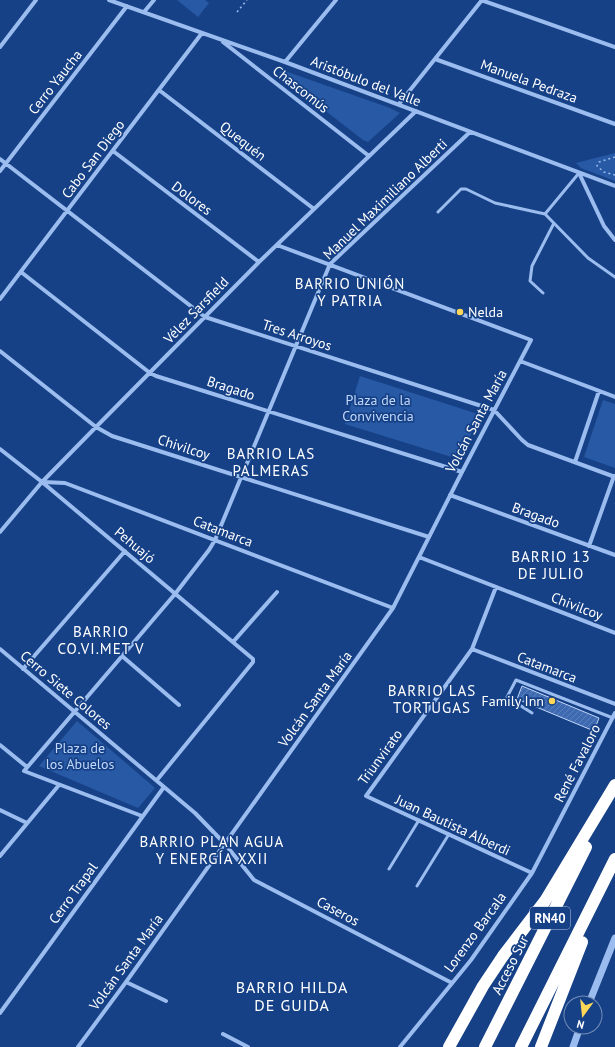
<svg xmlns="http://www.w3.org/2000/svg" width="615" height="1047" font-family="'PT Sans',sans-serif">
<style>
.green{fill:#2859a5}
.building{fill:url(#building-hatch);stroke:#c1d8fa}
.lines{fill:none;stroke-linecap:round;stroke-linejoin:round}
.path{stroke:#9bbcee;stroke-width:1.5;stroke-dasharray:2 3;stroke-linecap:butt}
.service{stroke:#9bbcee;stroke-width:3}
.minor{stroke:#9bbcee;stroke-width:4}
.tertiary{stroke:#9bbcee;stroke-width:7}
.motorway{stroke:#fff;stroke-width:12}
.poi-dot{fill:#ffd858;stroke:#164187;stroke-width:1.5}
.labels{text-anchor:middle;stroke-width:3.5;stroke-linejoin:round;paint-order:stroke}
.shield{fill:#164187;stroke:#b9c6db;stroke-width:1}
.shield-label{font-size:13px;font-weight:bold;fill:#fff}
.street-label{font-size:14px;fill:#fff;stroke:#164187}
.poi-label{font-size:14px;fill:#fff;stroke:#164187;text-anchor:start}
.park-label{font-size:14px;fill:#c1d8fa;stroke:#164187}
.neighbourhood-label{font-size:15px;letter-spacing:1px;fill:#fff;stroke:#164187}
.quarter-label{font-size:16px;letter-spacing:1px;fill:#fff;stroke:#164187}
</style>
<defs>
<pattern id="building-hatch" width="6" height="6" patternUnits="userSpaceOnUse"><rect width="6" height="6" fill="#3e6ab1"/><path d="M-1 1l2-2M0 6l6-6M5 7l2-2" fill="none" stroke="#5b80bd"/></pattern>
</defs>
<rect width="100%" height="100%" fill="#164187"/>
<path class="green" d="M 177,0 L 205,0 L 209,3 L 198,17 Z
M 282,70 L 390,108 L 400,113 L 368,142 L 363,140 L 282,77 L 279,73 Z
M 615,153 L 615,181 L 581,168 L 576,163 Z
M 360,376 L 481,415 L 458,459 L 345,424 Z
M 603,400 L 615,404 L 615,468 L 584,457 Z
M 77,721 L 155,788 L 138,808 L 39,766 Z"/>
<path class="building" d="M 522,686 L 599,718 L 594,731 L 517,699 Z"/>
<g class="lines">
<path class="path" d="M 237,12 L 247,0
M 615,157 L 599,162 L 597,166 L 604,172 L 615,175"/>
<path class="service" d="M 438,212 L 461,189 L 466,189 L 495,203 L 545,214 L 588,258 L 615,277
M 545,214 L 579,173
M 543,293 L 530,281 L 532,266 L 554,223
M 532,713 L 507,697 L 516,680 L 613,718
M 389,869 L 419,820
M 417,886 L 449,834"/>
<path class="minor" d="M 109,0 L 285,62 L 615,186
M 481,0 L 615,47
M 144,12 L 154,0
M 223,42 L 369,156
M 0,47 L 36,0
M 435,59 L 615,124
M 285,62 L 336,0
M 159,90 L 314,209
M 399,104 L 482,0
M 113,151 L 259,262
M 0,159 L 205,317 L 494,410 L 522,440 L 528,445 L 615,477
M 0,171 L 127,6
M 579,173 L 604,226 L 615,240
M 21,272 L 150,373 L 156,376 L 462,472
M 0,299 L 202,33
M 0,351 L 96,427 L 112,436 L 429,537
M 520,361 L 615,397
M 0,449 L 42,482 L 253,659 L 253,662 L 157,780
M 575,462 L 599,391
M 43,482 L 65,483 L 393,608
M 450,495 L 615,555
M 0,532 L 42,482 L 96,427 L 259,262 L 416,111
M 589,546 L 614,476
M 419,557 L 615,633
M 496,587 L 472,649 L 366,796 L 532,873
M 233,642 L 277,592
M 0,649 L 195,813 L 225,844 L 254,880 L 452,983
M 472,649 L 615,704
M 122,656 L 179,705
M 23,669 L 125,551
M 0,745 L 27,767
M 0,810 L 27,823
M 142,816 L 24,771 L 175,594 L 209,550 L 215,540 L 330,264 L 470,132
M 0,856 L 59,785
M 126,982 L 166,1001
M 0,1013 L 164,787
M 223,1034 L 248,1047
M 78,1047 L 126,982 L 393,608 L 462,472 L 531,340 L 277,245
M 400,1047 L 471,960 L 532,873 L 615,713"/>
<path class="tertiary" d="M 589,1003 L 615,938
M 573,1047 L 580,1027"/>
<path class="motorway" d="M 449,1047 L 483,986 L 503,956 L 545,901 L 615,785
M 485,1047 L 586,847
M 521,1047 L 615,859
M 541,1047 L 582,942"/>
</g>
<g class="poi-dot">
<circle cx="460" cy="312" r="4"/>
<circle cx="552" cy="701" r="4"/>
</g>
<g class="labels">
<rect class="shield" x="530" y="907" width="40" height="22" rx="3"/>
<g class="shield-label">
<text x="550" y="923">RN40</text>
</g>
<g class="street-label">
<text transform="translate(366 81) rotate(21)" y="5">Aristóbulo del Valle</text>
<text transform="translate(529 81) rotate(20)" y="5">Manuela Pedraza</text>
<text transform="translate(55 82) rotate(-52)" y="5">Cerro Yaucha</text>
<text transform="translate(301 89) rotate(38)" y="5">Chascomús</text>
<text transform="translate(243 141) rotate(38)" y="5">Quequén</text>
<text transform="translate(93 159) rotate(-53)" y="5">Cabo San Diego</text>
<text transform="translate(192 198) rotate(37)" y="5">Dolores</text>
<text transform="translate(385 199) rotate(-44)" y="5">Manuel Maximiliano Alberti</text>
<text transform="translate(196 310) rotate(-46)" y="5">Vélez Sarsfield</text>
<text transform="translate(297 335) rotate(18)" y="5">Tres Arroyos</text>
<text transform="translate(231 388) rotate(18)" y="5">Bragado</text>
<text transform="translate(476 421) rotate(-62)" y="5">Volcán Santa María</text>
<text transform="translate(184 447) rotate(18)" y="5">Chivilcoy</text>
<text transform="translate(536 515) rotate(20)" y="5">Bragado</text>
<text transform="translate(223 531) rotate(21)" y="5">Catamarca</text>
<text transform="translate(135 545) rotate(40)" y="5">Pehuajó</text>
<text transform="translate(577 606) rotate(21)" y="5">Chivilcoy</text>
<text transform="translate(547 667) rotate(21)" y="5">Catamarca</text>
<text transform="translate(66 690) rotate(40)" y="5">Cerro Siete Colores</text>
<text transform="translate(315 699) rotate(-54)" y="5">Volcán Santa María</text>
<text transform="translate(380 757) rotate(-54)" y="5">Triunvirato</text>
<text transform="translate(577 763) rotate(-63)" y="5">René Favaloro</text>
<text transform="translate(453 825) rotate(25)" y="5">Juan Bautista Alberdi</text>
<text transform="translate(73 893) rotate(-54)" y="5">Cerro Trapal</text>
<text transform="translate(338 911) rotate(28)" y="5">Caseros</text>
<text transform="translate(475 932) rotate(-54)" y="5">Lorenzo Barcala</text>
<text transform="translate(126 962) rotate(-54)" y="5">Volcán Santa María</text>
<text transform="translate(510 965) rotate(-63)" y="5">Acceso Sur</text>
</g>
<g class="poi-label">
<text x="468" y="317">Nelda</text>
<text x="544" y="706" text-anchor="end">Family Inn</text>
</g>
<g class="park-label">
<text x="378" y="405">Plaza de la<tspan x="378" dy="16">Convivencia</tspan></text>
<text x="80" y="753">Plaza de<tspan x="80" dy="16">los Abuelos</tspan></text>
</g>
<g class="neighbourhood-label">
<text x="350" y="289">BARRIO UNIÓN<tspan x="350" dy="17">Y PATRIA</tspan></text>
<text x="271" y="459">BARRIO LAS<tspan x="271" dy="17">PALMERAS</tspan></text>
<text x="551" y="562">BARRIO 13<tspan x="551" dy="17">DE JULIO</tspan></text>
<text x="101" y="637">BARRIO<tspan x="101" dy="17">CO.VI.MET V</tspan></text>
<text x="432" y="696">BARRIO LAS<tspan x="432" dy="17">TORTUGAS</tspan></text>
<text x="212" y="847">BARRIO PLAN AGUA<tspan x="212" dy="17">Y ENERGÍA XXII</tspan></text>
</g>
<g class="quarter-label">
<text x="292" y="993">BARRIO HILDA<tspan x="292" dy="18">DE GUIDA</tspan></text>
</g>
</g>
<g transform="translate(583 1015) rotate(195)"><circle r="19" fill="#164187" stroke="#738db7"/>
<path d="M0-3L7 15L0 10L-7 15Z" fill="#ffd858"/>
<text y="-6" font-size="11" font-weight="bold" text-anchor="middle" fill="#ffffff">N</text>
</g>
</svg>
